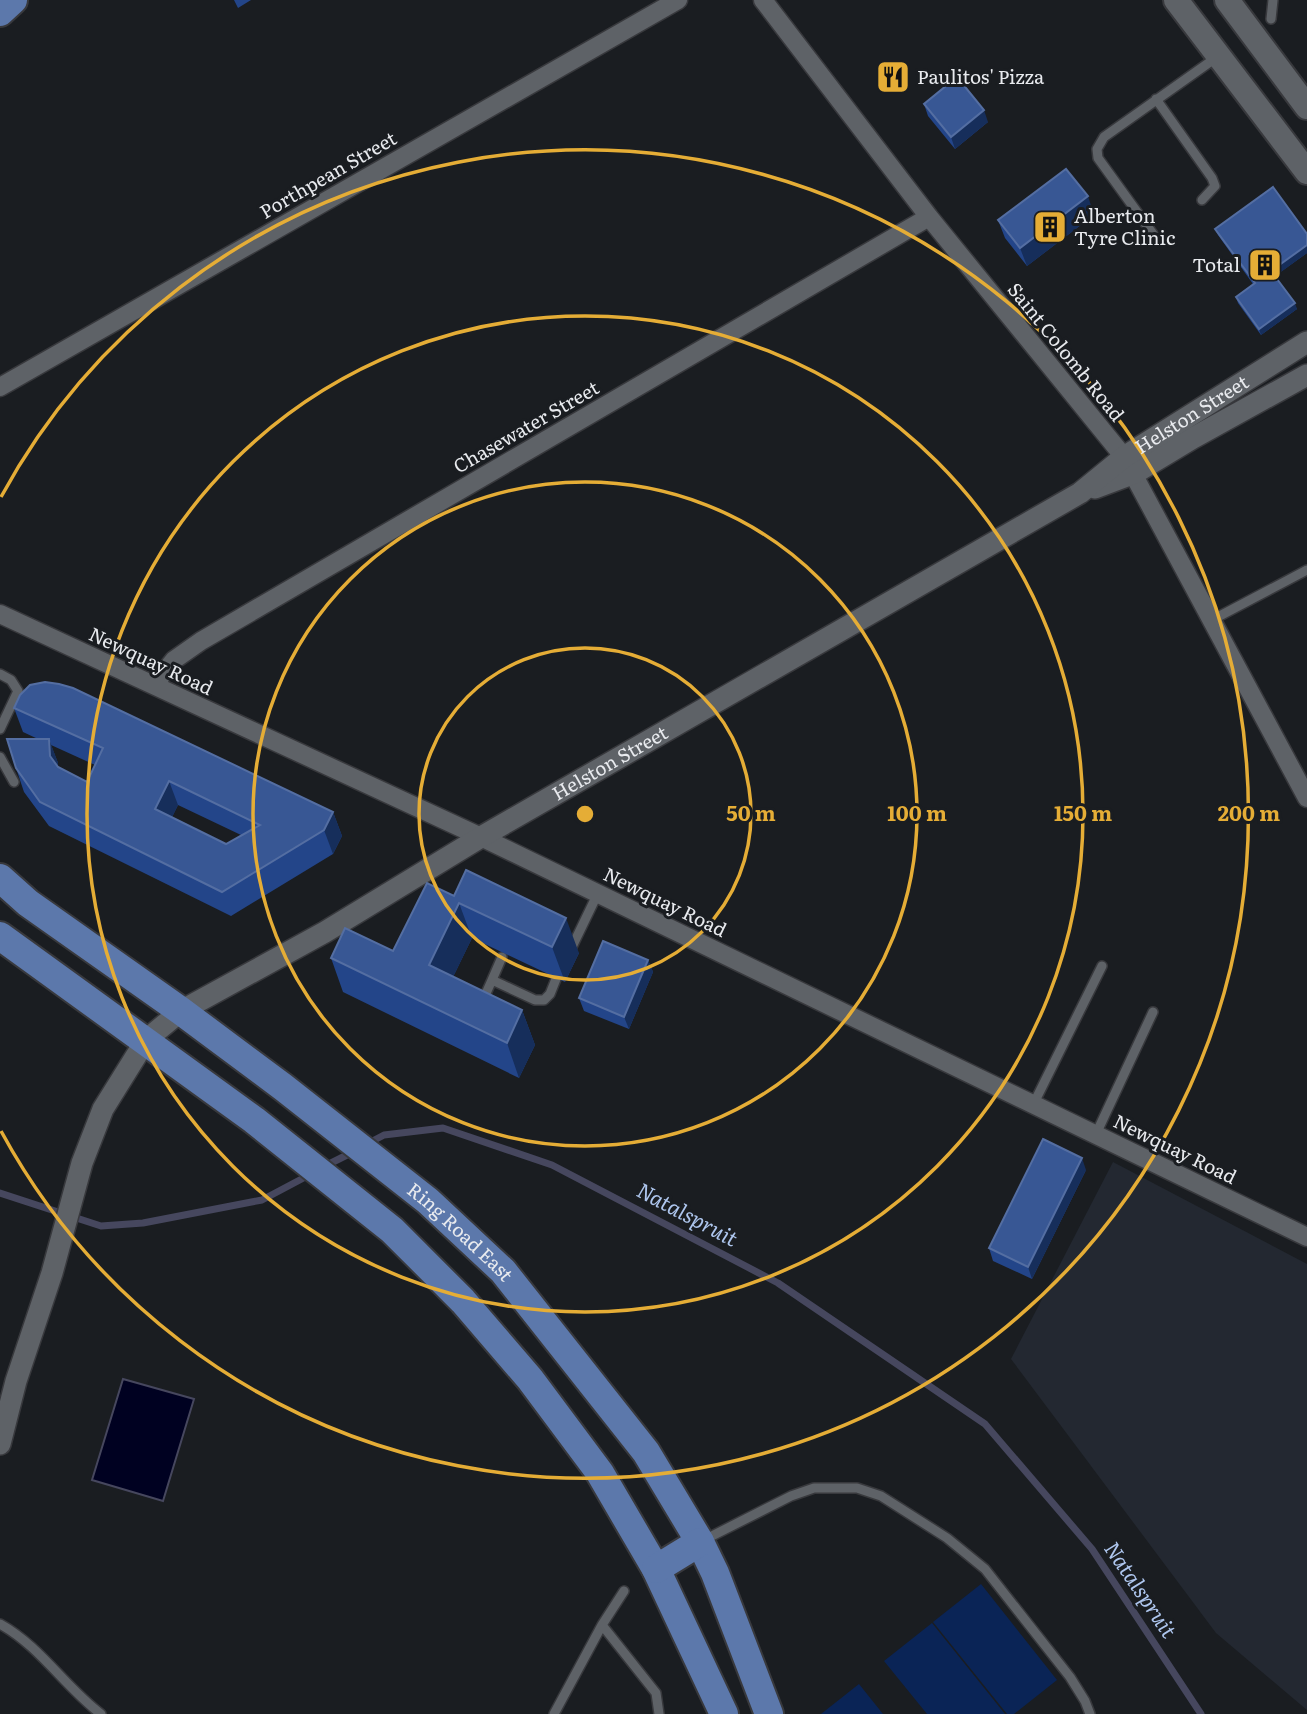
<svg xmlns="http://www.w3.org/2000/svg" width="1307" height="1714" font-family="Literata,serif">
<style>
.built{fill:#232831}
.park{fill:#0a2456}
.water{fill:#000121;stroke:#46475e;stroke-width:2}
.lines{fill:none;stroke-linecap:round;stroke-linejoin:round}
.stream{stroke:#46475e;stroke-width:7}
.service-casing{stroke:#38393d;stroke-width:12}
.minor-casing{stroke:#38393d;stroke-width:21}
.tertiary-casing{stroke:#38393d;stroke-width:24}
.secondary-casing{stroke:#38393d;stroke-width:28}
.primary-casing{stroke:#38393d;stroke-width:32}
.service{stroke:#5e6267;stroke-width:9}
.minor{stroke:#5e6267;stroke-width:18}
.tertiary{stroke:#5e6267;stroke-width:21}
.secondary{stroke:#5e6267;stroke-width:24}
.primary{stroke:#5c78ab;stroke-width:28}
.wall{fill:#234589;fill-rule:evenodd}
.shaded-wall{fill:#162e5b}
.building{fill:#385794;stroke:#546ea2;stroke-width:2;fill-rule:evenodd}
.ring{fill:none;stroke:#e5ad36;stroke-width:3.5}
.labels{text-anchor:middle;stroke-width:6;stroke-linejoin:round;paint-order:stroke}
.poi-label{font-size:19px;fill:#e8eaee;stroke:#1a1d21;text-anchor:start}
.street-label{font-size:19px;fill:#e8eaee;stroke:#1a1d21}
.water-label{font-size:21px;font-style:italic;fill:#aec6ee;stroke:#1a1d21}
.centre{fill:#e5ad36;stroke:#1a1d21;stroke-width:3.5}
.ring-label{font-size:21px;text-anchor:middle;font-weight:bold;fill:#e5ad36;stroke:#1a1d21;stroke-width:6;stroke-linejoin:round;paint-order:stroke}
</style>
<rect width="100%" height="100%" fill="#1a1d21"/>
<path class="built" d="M 1113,1162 L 1307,1264 L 1307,1710 L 1216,1633 L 1011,1359 Z"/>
<path class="park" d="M 981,1584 L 1057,1680 L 1014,1714 L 1007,1714 L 933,1622 Z
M 932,1623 L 1005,1714 L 927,1714 L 884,1661 Z
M 859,1684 L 883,1714 L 821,1714 Z"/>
<path class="water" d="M 123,1379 L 194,1399 L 163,1501 L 92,1480 Z"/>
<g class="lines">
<path class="stream" d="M 365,1145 L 384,1135 L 443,1128 L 552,1165 L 778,1283 L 985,1424 L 1092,1549 L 1201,1714
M 325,1166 L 355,1151
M 0,1193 L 101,1226 L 143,1223 L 262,1200 L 311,1174"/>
<defs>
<path id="service" d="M 1271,19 L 1273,0
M 1156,99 L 1212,178 L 1215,186 L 1202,200
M 1158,241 L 1098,158 L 1097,149 L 1104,137 L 1217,57
M 1212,620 L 1307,570
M 0,674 L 11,680 L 18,691 L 0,729
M 0,757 L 14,782
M 571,949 L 598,893
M 502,957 L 492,980 L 535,1000 L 544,1000 L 550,994 L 556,979
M 483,1000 L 492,980
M 1034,1103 L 1102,966
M 1096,1134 L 1153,1012
M 702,1541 L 791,1496 L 814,1488 L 857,1488 L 881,1496 L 947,1538 L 985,1569 L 1070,1677 L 1085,1701 L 1090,1714
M 0,1624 C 40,1646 65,1687 101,1714
M 602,1625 L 656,1693 L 659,1714
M 554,1714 L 602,1625 L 624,1591"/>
<path id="minor" d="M 763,0 L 929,217 L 1124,457 L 1307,798
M 0,387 L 678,0
M 0,614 L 481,837 L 1307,1237
M 154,685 L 174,660 L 201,641 L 929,217"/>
<g id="tertiary">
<path d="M 1095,488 L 1135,473 L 1193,438 L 1307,375"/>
<path id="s1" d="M 0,1444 L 16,1381 L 52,1273 L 82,1163 L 103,1109 L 146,1040 L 181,1011 L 325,932 L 481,837 L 1080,493 L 1124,457 L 1307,342"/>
</g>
<path id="secondary" d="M 1176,0 L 1307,172
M 1227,0 L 1307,107"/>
<g id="primary">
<path d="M 0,12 L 13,0"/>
<path id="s2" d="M 0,878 L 28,903 L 181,1011 L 283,1087 L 428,1201 L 503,1271 L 646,1452 L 700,1542 L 715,1573 L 769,1714"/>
<path d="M 0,936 L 254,1120 L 392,1230 L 463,1301 L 530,1379 L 600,1473 L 656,1569 L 724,1714"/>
<path d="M 656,1569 L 700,1542"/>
</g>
</defs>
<use href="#service" class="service-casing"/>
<use href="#minor" class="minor-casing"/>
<use href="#tertiary" class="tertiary-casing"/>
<use href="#secondary" class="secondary-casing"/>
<use href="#primary" class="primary-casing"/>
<use href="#service" class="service"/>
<use href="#minor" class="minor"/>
<use href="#tertiary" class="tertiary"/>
<use href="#secondary" class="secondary"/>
<use href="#primary" class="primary"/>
</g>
<path class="wall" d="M 234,0 L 251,0 L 238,8 Z
M 924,104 L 988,122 L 955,149 L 928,116 Z
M 1094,215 L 1027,266 L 1005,238 L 998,220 Z
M 1215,229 L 1307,234 L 1307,253 L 1275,276 L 1297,309 L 1261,335 L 1238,303 L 1236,297 L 1253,284 L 1218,235 Z
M 14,708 L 333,812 L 342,836 L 333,854 L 231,916 L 49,826 L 24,792 L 16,768 L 38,739 L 23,732 ZM 51,745 L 95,765 L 87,782 L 58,767 L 58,763 ZM 178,805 L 241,835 L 226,844 L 172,817 Z
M 454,896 L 579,953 L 565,982 L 472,938 L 453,977 L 522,1010 L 535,1045 L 519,1078 L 343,992 L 331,958 L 393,951 Z
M 648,960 L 653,972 L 629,1029 L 584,1011 L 579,998 Z
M 1086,1170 L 1032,1279 L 993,1261 L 989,1248 Z"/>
<path class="shaded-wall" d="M 984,110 L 988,122 L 955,149 L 951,137 Z
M 1088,196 L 1094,215 L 1027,266 L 1020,248 Z
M 1307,245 L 1307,253 L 1274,277 L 1271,271 Z
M 1295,303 L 1297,309 L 1261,335 L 1259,329 Z
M 49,739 L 58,763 L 59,780 L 50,756 Z
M 169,781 L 178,805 L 164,834 L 155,809 Z
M 333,812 L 342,836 L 333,854 L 324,830 Z
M 459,903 L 472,938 L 442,1000 L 429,965 Z
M 566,918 L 579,953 L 565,982 L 552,947 Z
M 648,960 L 653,972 L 629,1029 L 624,1017 Z
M 522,1010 L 535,1045 L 519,1078 L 507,1043 Z
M 1082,1158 L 1086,1170 L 1032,1279 L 1028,1267 Z"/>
<path class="building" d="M 957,77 L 984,110 L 951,137 L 924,104 Z
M 1066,169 L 1088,196 L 1020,248 L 998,220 Z
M 1273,187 L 1307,234 L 1307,245 L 1271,271 L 1295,303 L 1259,329 L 1236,297 L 1255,283 L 1215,229 Z
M 45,682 L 59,684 L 73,688 L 333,812 L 324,830 L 222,892 L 40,802 L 16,768 L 7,739 L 49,739 L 50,756 L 58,767 L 87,782 L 103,748 L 14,708 L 20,695 L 30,685 ZM 169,781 L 260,825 L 226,844 L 155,809 Z
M 466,870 L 566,918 L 552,947 L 459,903 L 429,965 L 522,1010 L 507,1043 L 331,958 L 345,928 L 393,951 L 427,883 L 454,896 Z
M 603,941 L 648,960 L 624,1017 L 579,998 Z
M 1043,1139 L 1082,1158 L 1028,1267 L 989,1248 Z"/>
<g class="ring">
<circle cx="585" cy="814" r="166"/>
<circle cx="585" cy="814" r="332"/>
<circle cx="585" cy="814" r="498"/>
<path d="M1 497A664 664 0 1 1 1 1131"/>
</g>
<defs>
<symbol id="restaurant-square" viewBox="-11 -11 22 22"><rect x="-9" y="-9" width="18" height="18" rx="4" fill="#e5ad36" stroke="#1a1d21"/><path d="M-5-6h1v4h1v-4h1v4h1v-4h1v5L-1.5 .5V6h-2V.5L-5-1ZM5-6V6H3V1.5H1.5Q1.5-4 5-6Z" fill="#111"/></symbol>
<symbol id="building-square" viewBox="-11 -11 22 22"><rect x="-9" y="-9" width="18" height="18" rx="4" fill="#e5ad36" stroke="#1a1d21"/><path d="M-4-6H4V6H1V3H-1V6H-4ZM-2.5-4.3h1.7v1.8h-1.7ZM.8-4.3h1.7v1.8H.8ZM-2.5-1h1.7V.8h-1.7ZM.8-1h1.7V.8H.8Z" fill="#111"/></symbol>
</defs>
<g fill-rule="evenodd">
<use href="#restaurant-square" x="874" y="58" width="38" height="38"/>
<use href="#building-square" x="1031" y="208" width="38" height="38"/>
<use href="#building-square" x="1246" y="246" width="38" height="38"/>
</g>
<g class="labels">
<g class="poi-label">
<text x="917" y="84">Paulitos' Pizza</text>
<text x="1074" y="223">Alberton<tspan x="1074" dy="22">Tyre Clinic</tspan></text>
<text x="1240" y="272" text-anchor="end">Total</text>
</g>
<g class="street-label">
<text transform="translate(328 175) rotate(-30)" y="7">Porthpean Street</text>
<text transform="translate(1066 352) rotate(51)" y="7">Saint Colomb Road</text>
<text dy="7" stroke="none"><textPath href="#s1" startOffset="1652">Helston Street</textPath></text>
<text transform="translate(526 427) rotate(-30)" y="7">Chasewater Street</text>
<text transform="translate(151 661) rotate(25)" y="7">Newquay Road</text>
<text dy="7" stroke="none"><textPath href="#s1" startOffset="973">Helston Street</textPath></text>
<text transform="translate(665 902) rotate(26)" y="7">Newquay Road</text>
<text transform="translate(1175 1149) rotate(26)" y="7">Newquay Road</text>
<text dy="7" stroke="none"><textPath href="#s2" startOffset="581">Ring Road East</textPath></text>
</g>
<g class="water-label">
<text transform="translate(687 1215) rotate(28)" y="7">Natalspruit</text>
<text transform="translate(1140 1590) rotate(56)" y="7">Natalspruit</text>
</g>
</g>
<circle cx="585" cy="814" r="10" class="centre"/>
<g class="ring-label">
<text x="751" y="821">50 m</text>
<text x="917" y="821">100 m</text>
<text x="1083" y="821">150 m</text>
<text x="1249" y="821">200 m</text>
</g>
</svg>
